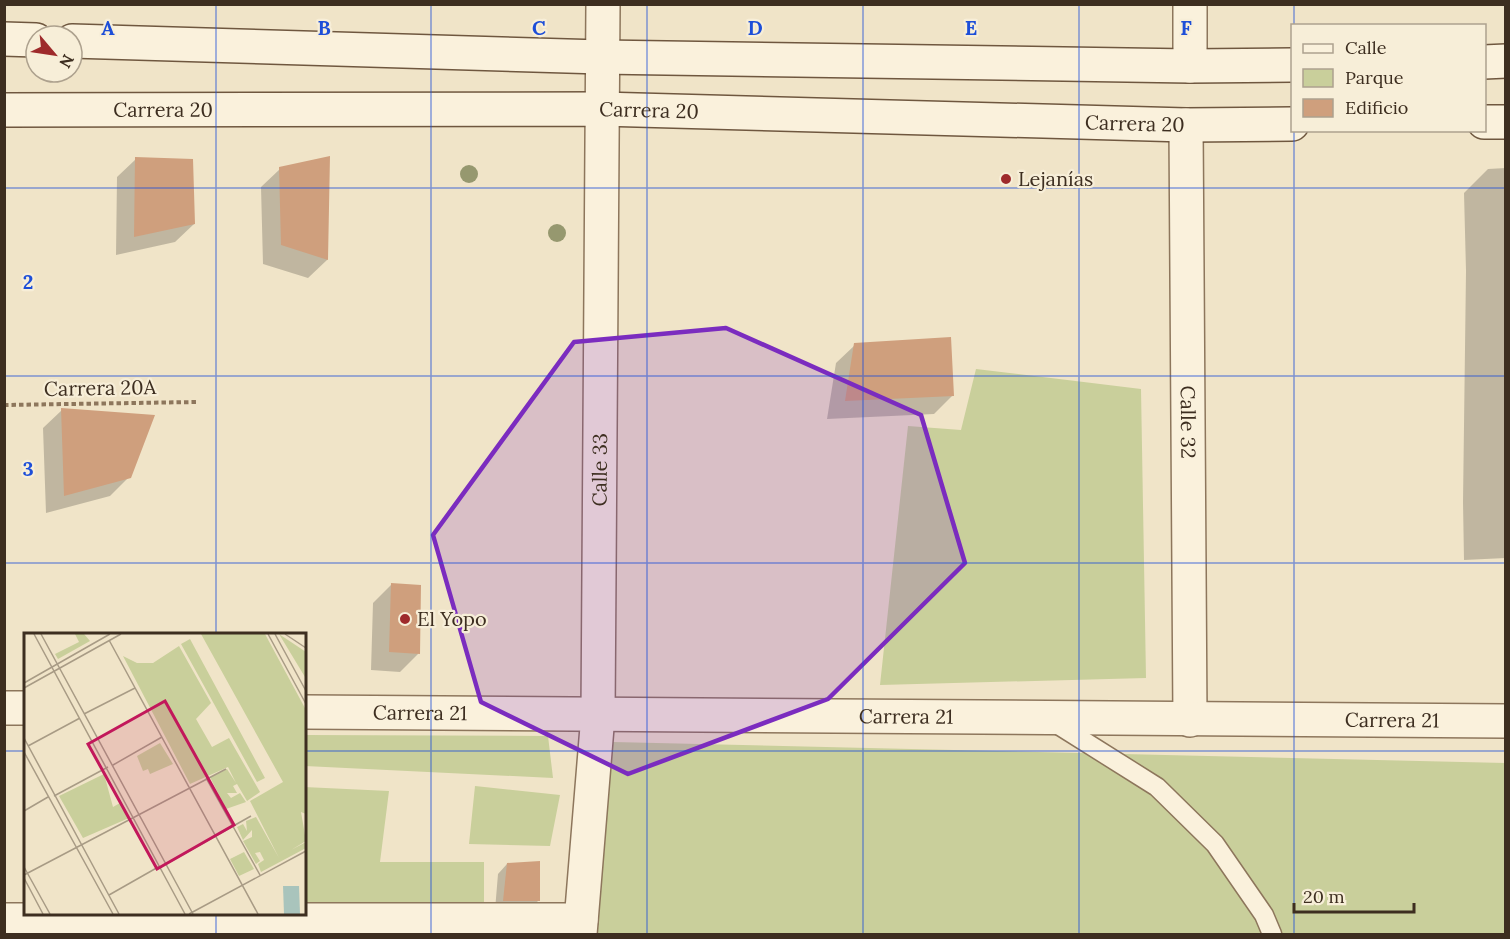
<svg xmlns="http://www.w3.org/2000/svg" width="1510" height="939" font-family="Lora,serif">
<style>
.green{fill:#c9cf9b}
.shadow{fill:#0003}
.building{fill:#cf9f7d}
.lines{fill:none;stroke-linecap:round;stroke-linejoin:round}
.lane-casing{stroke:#8d765c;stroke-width:21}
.street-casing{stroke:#8d765c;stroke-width:36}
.secondary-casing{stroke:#6f573f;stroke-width:36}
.path{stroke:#8d765c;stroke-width:4;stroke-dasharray:4.5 3;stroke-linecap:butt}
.lane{stroke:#faf1dc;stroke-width:18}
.street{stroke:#faf1dc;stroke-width:33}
.secondary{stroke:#faf1dc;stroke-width:33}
.tree{fill:#96986f}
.marked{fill:#7b2cbf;fill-opacity:0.2;stroke:#7b2cbf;stroke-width:4.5;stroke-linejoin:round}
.grid{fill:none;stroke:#1d4ed8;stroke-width:1.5;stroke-opacity:0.55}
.poi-dot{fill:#9e2a2b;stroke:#f7eed8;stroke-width:2}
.labels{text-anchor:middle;stroke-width:4.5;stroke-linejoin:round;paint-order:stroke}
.street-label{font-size:20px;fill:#3d2e20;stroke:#f7eed8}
.poi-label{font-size:20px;fill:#3d2e20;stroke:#f7eed8;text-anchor:start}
.inset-road{fill:none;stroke:#a89b85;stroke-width:1.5}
.view{fill:#c2185b;fill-opacity:0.15;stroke:#c2185b;stroke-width:3}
.inset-edge{fill:none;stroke:#3d2e20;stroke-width:3}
.grid-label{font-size:20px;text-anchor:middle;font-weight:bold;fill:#1d4ed8;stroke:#f7eed8;stroke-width:4.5;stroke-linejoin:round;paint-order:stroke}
</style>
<rect width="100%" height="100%" fill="#f0e4c8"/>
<path class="green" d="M 976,369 L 1141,389 L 1146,678 L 880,685 L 908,426 L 961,430 Z
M 305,735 L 548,736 L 553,778 L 305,766 Z
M 613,742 L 1505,763 L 1505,934 L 596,934 Z
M 475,786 L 560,795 L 550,846 L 469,844 Z
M 304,787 L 389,791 L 380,862 L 484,862 L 484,903 L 305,906 Z"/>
<path class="shadow" d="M 329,158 L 327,260 L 308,278 L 263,264 L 261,187 L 280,169 Z
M 136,159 L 194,224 L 175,242 L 116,255 L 117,177 Z
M 1506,168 L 1506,558 L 1464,560 L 1463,502 L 1466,271 L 1464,193 L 1488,169 Z
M 855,345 L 952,396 L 934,414 L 827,419 L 836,363 Z
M 62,410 L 129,477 L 110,496 L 46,513 L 43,428 Z
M 391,585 L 418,654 L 400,672 L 371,670 L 373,603 Z
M 507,864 L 538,901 L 529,910 L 495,910 L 498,874 Z"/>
<path class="building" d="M 330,156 L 328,260 L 281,245 L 279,167 Z
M 135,157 L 193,159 L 195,224 L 134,237 Z
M 951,337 L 954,396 L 845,401 L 854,343 Z
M 61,408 L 155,415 L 131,478 L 64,496 Z
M 391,583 L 421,585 L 420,654 L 389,652 Z
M 540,861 L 540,901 L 503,901 L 507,863 Z"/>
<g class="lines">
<defs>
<path id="lane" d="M 1052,721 L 1157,787 L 1215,844 L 1264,915 L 1272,934"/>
<g id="street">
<path d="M 1190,66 L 1190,4"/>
<path id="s1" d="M 1186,125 L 1190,720"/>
<path d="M 4,708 L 26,708"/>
<path id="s2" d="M 304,712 L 1506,721"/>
<path d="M 4,920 L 581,920"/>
<path id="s3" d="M 580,934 L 598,715 L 603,4"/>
</g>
<g id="secondary">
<path d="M 4,39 L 36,40"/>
<path d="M 72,41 L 601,57 L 1190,66 L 1292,65"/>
<path d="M 1484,62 L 1506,61"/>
<path id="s4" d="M 4,110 L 601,109 L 1186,125 L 1292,124"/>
<path d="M 1484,122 L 1506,122"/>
</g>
</defs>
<use href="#lane" class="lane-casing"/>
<use href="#street" class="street-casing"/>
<use href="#secondary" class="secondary-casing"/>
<path class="path" d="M 4,405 L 197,402"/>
<use href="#lane" class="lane"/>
<use href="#street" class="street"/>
<use href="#secondary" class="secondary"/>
</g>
<g class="tree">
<circle cx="469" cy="174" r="9"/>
<circle cx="557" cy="233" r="9"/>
</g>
<path class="marked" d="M 726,328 L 921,415 L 965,563 L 828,699 L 628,774 L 481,702 L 433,535 L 574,342 Z"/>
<path class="grid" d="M 216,4 L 216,634M 431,4 L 431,934M 647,4 L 647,934M 863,4 L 863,934M 1079,4 L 1079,934M 1294,4 L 1294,26M 1294,130 L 1294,934M 4,188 L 1506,188M 4,376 L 1506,376M 4,563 L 1506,563M 4,751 L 26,751M 304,751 L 1506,751M 216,914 L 216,934"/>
<g class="poi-dot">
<circle cx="1006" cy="179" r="6"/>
<circle cx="405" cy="619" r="6"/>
</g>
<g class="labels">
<g class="street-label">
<text dy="7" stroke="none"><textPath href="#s4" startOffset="159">Carrera 20</textPath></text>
<text dy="7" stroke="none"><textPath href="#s4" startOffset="645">Carrera 20</textPath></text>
<text dy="7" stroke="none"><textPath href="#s4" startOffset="1131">Carrera 20</textPath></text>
<text transform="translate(100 388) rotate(-1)" y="7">Carrera 20A</text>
<text dy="7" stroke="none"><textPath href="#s1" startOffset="297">Calle 32</textPath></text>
<text dy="7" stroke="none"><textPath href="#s3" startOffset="465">Calle 33</textPath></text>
<text dy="7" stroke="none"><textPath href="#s2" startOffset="116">Carrera 21</textPath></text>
<text dy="7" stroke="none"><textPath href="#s2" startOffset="602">Carrera 21</textPath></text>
<text dy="7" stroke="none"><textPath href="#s2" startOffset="1088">Carrera 21</textPath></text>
</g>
<g class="poi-label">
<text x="1018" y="186">Lejanías</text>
<text x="417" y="626">El Yopo</text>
</g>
</g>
<g transform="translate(24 633)">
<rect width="282" height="282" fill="#f0e4c8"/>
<path d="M 51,1 L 60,1 L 66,8 L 34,26 L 31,21 L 55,9 ZM 177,1 L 241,1 L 282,77 L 282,181 L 277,179 L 282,208 L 267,217 L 282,209 L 282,215 L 237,239 L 234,231 L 240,227 L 236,219 L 231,220 L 236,228 L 232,231 L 219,208 L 228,204 L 228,197 L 219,207 L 213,194 L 219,191 L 223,198 L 222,188 L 232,184 L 255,225 L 226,168 L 259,149 ZM 255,1 L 282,19 L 282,45 L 281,44 ZM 166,6 L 241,145 L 233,149 L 157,11 ZM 155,13 L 187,70 L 172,86 L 188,114 L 205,105 L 236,159 L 223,168 L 213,151 L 209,153 L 213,160 L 203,160 L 207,165 L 216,160 L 222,169 L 202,176 L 186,144 L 203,136 L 212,150 L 204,134 L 166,151 L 99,23 L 113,30 L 129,30 ZM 136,110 L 149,131 L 126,141 L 124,136 L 119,138 L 113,123 ZM 80,141 L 89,174 L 96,170 L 105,185 L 59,205 L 35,163 ZM 220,219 L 230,236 L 215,243 L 206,226 Z" fill="#c9cf9b"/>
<path d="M 259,253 L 275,253 L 276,281 L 260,281 Z" fill="#a9c4bc"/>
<path class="inset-road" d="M 10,1 L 161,281M 17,1 L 169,281M 244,1 L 282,71M 251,1 L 282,58M 261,1 L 282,15M 85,7 L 234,281M 0,50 L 86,1M 0,55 L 97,1M 60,81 L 111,55M 0,105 L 95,281M 4,113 L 56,85M 0,119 L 89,281M 89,132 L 138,104M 182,145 L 236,242M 30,163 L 84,134M 0,178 L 24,164M 142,231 L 227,183M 0,234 L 26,281M 0,242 L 202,136M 0,245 L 19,281M 85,262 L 136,233M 165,281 L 282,218"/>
<path class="view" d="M 141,68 L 210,192 L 133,236 L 64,111 Z"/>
<rect width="282" height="282" class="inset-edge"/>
</g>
<g class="grid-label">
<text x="108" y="35">A</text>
<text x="324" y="35">B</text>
<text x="539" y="35">C</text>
<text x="755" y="35">D</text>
<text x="971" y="35">E</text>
<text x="1186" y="35">F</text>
<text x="28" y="289">2</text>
<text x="28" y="476">3</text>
</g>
<rect width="1510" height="939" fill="none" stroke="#3d2e20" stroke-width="12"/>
<rect x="1291" y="24" width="195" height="108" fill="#f7eed8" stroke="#ada18e" stroke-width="1.5"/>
<rect x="1303" y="44" width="30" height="9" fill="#faf1dc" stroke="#ada18e" stroke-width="1.5"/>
<text x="1345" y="54" font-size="18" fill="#3d2e20">Calle</text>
<rect x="1303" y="69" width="30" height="18" fill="#c9cf9b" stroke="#ada18e" stroke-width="1.5"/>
<text x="1345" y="84" font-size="18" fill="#3d2e20">Parque</text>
<rect x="1303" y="99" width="30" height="18" fill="#cf9f7d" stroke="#ada18e" stroke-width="1.5"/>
<text x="1345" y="114" font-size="18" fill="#3d2e20">Edificio</text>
<g transform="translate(54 54) rotate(119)"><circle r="28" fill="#f7eed8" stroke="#ada18e" stroke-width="1.5"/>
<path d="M0-4.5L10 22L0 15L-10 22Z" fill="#9e2a2b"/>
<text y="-9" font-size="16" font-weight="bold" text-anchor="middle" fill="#3d2e20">N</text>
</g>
<path d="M1294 903v9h120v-9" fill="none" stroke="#3d2e20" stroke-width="3"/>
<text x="1303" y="903" font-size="18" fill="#3d2e20" stroke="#f7eed8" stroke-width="4.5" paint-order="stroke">20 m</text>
</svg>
